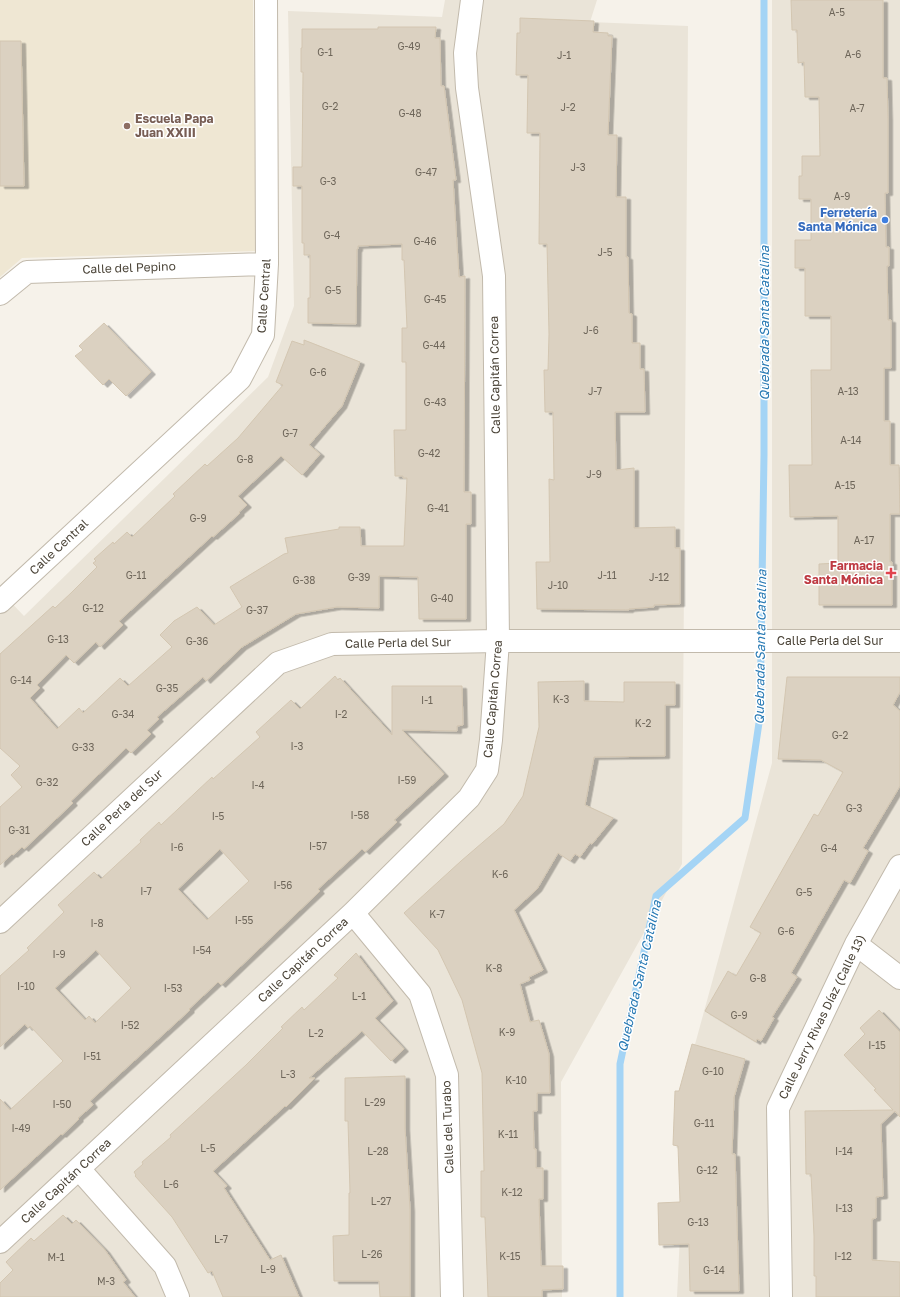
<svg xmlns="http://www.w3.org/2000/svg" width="900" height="1297" font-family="'Golos Text',sans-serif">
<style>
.residential{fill:#eae4d8}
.education{fill:#efe7d3}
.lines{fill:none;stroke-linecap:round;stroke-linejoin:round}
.stream{stroke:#a4d4f5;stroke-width:7}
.building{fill:#dbd1c1;stroke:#d3c6b1;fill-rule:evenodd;filter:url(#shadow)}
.minor-casing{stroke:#c2baac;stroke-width:24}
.minor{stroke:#fff;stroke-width:22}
.education-dot{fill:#8d6e63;stroke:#fff;stroke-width:1.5}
.shop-dot{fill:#3f7fe0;stroke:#fff;stroke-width:1.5}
.health-dot{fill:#e0444e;stroke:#fff;stroke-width:1.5}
.labels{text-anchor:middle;stroke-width:3;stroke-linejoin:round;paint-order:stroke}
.number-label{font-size:10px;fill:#6e665a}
.education-label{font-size:12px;font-weight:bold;fill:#785e54;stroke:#fff;text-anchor:start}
.shop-label{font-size:12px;font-weight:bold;fill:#366cbe;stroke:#fff;text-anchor:end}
.street-label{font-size:12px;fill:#4a4337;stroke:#fff}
.health-label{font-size:12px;font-weight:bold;fill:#be3a42;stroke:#fff;text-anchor:end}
.water-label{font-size:13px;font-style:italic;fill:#287ab4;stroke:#fff}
</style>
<defs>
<filter id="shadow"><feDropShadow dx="4.5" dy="2.5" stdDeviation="0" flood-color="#0004"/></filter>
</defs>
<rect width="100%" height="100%" fill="#f6f2ea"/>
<path class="residential" d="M 445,0 L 597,0 L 590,22 L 688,26 L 682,864 L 561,1082 L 562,1297 L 0,1297 L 0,591 L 24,616 L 268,377 L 294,306 L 288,11 L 442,17 Z
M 772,0 L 900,0 L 900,1297 L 677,1297 L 688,1070 L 772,763 Z"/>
<path class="education" d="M 0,0 L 253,0 L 256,251 L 22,258 L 0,277 Z"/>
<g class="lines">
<path class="stream" d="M 620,1297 L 620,1064 L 656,896 L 745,818 L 760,716 L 764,455 L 764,0"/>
</g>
<path class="building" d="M 791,0 L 883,0 L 883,78 L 887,78 L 888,118 L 888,193 L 885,193 L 886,247 L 889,247 L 889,266 L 887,266 L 888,320 L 891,320 L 891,368 L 884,368 L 884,421 L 890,421 L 890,465 L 899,465 L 900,514 L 890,514 L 890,562 L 892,562 L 892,605 L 819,605 L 819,564 L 838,563 L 838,516 L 790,517 L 789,465 L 812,465 L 811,370 L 831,370 L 831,316 L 805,316 L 805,268 L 795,268 L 795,240 L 811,240 L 811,199 L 799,199 L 799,176 L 802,176 L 802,156 L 820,156 L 819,97 L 805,97 L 804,62 L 798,63 L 797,30 L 792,30 Z
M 520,18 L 594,21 L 593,32 L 608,33 L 608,36 L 612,36 L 608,135 L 617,135 L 616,197 L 626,197 L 626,257 L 628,257 L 629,313 L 632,314 L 632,343 L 640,343 L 640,369 L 644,369 L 645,412 L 615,412 L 616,470 L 634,468 L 634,528 L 675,527 L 675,548 L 680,548 L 680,604 L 654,605 L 654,607 L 629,609 L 629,610 L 537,609 L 536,562 L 550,562 L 549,479 L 554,480 L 553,412 L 545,412 L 544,370 L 548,370 L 549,334 L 547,244 L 539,244 L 540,133 L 527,133 L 528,75 L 516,75 L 517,33 L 520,33 Z
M 378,27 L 436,27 L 435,38 L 440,38 L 441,86 L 444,86 L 456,180 L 453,180 L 459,277 L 465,276 L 464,492 L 471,492 L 471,524 L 466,524 L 466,619 L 419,619 L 418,577 L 379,576 L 379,608 L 337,607 L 296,614 L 242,647 L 206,681 L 203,677 L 157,717 L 159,719 L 147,730 L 151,734 L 131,753 L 126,748 L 71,801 L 73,803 L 24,849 L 22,847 L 13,855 L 12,854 L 0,865 L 0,807 L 22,787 L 11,775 L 20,766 L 0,748 L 0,654 L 53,606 L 55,608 L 72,592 L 97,567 L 93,563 L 96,561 L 94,559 L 113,542 L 114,544 L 127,532 L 132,537 L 175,496 L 173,494 L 205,464 L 207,466 L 238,438 L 283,385 L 276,382 L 292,341 L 304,345 L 304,340 L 360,362 L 342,406 L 309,445 L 320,454 L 302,475 L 281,456 L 238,496 L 247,505 L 239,512 L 240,513 L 213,537 L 212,536 L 119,621 L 123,625 L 100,647 L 96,642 L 74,663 L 66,655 L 37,685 L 40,688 L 30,698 L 57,729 L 79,708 L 83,713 L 120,678 L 128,686 L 172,647 L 160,635 L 174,621 L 197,607 L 214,625 L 242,607 L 230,587 L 284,554 L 288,553 L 285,538 L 339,529 L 339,527 L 360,527 L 361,546 L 404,546 L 407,478 L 403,478 L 403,476 L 395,476 L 394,430 L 406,430 L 406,362 L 402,362 L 402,328 L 407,328 L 404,260 L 402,260 L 402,244 L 358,246 L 358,249 L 357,249 L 356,324 L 308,323 L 308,298 L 310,298 L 310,255 L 304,255 L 304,243 L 302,243 L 302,186 L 293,186 L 293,167 L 302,167 L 303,72 L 301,72 L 301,48 L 302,48 L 302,29 L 378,29 Z
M 0,41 L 21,41 L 24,186 L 0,186 Z
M 104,323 L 151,372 L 126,396 L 109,379 L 103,385 L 75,356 L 83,350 L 79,346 Z
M 335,676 L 338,680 L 340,678 L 392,735 L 392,686 L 462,686 L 463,725 L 457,726 L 457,731 L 402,730 L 444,774 L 394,820 L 397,822 L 365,852 L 362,849 L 318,889 L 320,891 L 221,985 L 218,982 L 189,1009 L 190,1010 L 90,1101 L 93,1105 L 78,1118 L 79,1119 L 62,1135 L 61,1134 L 0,1190 L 0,1099 L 10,1110 L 63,1061 L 30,1026 L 28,1028 L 25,1024 L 0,1047 L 0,976 L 29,950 L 27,948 L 64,912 L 58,905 L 94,872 L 101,879 L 141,842 L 140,840 L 159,822 L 161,825 L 212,777 L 213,779 L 260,737 L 256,732 L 291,700 L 300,709 ZM 220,849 L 249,881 L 207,920 L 178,889 ZM 96,950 L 131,988 L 95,1023 L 89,1016 L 85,1020 L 55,988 Z
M 787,677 L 900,677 L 900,692 L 893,705 L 900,711 L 900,786 L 863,848 L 868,851 L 850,883 L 844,880 L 791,973 L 797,977 L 772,1017 L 774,1018 L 761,1041 L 757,1039 L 756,1042 L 705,1011 L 728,971 L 736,976 L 761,933 L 750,927 L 814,814 L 818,816 L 843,772 L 821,760 L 778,759 Z
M 584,681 L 584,701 L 624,702 L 624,682 L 675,682 L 675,705 L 665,705 L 665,756 L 594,757 L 585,805 L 613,818 L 592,844 L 590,843 L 580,857 L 575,854 L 570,861 L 558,853 L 537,889 L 514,910 L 543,970 L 529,977 L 530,980 L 520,984 L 530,1022 L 539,1020 L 549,1054 L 550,1093 L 537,1093 L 537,1111 L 533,1111 L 534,1149 L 536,1149 L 536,1168 L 543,1168 L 543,1199 L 539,1199 L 541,1266 L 563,1266 L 563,1289 L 542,1290 L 542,1297 L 488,1297 L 485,1217 L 481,1217 L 481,1171 L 484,1171 L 482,1073 L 462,1000 L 438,950 L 404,913 L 461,861 L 504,824 L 523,796 L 539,727 L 538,682 Z
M 356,953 L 393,1001 L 375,1018 L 404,1049 L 391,1061 L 362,1031 L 309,1078 L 315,1078 L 286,1107 L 285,1106 L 213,1171 L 227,1186 L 224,1188 L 270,1260 L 281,1255 L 299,1297 L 223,1297 L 212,1271 L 208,1273 L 172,1217 L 135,1176 L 136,1175 L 134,1172 L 143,1164 L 142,1162 L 171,1137 L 170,1135 L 246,1065 L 283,1028 L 281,1027 L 302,1007 L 304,1010 L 338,978 L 334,975 Z
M 879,1010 L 900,1032 L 900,1117 L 895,1111 L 881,1124 L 883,1196 L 876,1197 L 876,1218 L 872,1219 L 872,1260 L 900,1262 L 900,1297 L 816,1297 L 816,1276 L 814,1276 L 814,1236 L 811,1174 L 806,1174 L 805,1111 L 893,1110 L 874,1090 L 876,1089 L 844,1055 L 865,1034 L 860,1028 Z
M 692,1044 L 745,1059 L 734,1097 L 732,1154 L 735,1154 L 739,1291 L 690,1291 L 689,1244 L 659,1245 L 658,1203 L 680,1202 L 678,1146 L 673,1145 L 675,1091 L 679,1091 Z
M 405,1076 L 405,1128 L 410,1209 L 410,1297 L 380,1297 L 379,1281 L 334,1281 L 333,1236 L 349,1235 L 349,1193 L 350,1193 L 348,1121 L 345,1121 L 345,1078 Z
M 63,1215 L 72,1224 L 76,1220 L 105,1250 L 126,1280 L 123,1282 L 135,1297 L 0,1297 L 0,1283 L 13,1270 L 6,1262 L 31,1238 L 34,1241 Z"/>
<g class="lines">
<defs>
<path id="minor" d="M 0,294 L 27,272 L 267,264
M 0,602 L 240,379 L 263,335 L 267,264 L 266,0
M 353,913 L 420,994 L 447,1075 L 452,1297
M 0,922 L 278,663 L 332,644 L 498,641 L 900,641
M 856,944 L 900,978
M 79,1169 L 165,1266 L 178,1297
M 0,1242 L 353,913 L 469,798 L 487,770 L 491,740 L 498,641 L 494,276 L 467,88 L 465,53 L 472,0
M 781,1297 L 778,1108 L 856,944 L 900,866"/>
</defs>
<use href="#minor" class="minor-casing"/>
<use href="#minor" class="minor"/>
</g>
<circle class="education-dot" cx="127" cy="126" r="4"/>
<circle class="shop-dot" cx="885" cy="220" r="4"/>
<path class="health-dot" d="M889 567h4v4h4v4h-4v4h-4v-4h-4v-4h4z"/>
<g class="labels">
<g class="number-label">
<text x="837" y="16">A-5</text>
<text x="409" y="50">G-49</text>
<text x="325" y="56">G-1</text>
<text x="853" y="58">A-6</text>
<text x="564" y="59">J-1</text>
<text x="330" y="110">G-2</text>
<text x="568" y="111">J-2</text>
<text x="857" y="112">A-7</text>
<text x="410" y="117">G-48</text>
<text x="578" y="171">J-3</text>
<text x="426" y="176">G-47</text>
<text x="328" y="185">G-3</text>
<text x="842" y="200">A-9</text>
<text x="332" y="239">G-4</text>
<text x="425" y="245">G-46</text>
<text x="605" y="256">J-5</text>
<text x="333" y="294">G-5</text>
<text x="435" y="303">G-45</text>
<text x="591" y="334">J-6</text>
<text x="434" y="349">G-44</text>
<text x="318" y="376">G-6</text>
<text x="595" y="395">J-7</text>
<text x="848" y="395">A-13</text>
<text x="435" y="406">G-43</text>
<text x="290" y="437">G-7</text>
<text x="851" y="444">A-14</text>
<text x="429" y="457">G-42</text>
<text x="245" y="463">G-8</text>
<text x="594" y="478">J-9</text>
<text x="845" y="489">A-15</text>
<text x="438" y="512">G-41</text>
<text x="198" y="522">G-9</text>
<text x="864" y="544">A-17</text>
<text x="136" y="579">G-11</text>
<text x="607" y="579">J-11</text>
<text x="359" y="581">G-39</text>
<text x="659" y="581">J-12</text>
<text x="304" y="584">G-38</text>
<text x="558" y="589">J-10</text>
<text x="442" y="602">G-40</text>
<text x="93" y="612">G-12</text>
<text x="257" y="614">G-37</text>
<text x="58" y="643">G-13</text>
<text x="197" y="645">G-36</text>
<text x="21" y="684">G-14</text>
<text x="167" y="692">G-35</text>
<text x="561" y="703">K-3</text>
<text x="427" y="704">I-1</text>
<text x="123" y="718">G-34</text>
<text x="341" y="718">I-2</text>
<text x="643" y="727">K-2</text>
<text x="840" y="739">G-2</text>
<text x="297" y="750">I-3</text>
<text x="83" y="751">G-33</text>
<text x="407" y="784">I-59</text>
<text x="47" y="786">G-32</text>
<text x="258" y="789">I-4</text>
<text x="854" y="812">G-3</text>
<text x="360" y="819">I-58</text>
<text x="218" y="820">I-5</text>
<text x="19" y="834">G-31</text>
<text x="318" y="850">I-57</text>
<text x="177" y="851">I-6</text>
<text x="829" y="852">G-4</text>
<text x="500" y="878">K-6</text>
<text x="283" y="889">I-56</text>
<text x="146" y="895">I-7</text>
<text x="804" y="896">G-5</text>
<text x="437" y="918">K-7</text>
<text x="244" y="924">I-55</text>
<text x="97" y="927">I-8</text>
<text x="786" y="935">G-6</text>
<text x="202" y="954">I-54</text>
<text x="59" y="958">I-9</text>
<text x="494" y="972">K-8</text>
<text x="758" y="982">G-8</text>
<text x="26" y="990">I-10</text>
<text x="173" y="992">I-53</text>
<text x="359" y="1000">L-1</text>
<text x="739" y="1019">G-9</text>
<text x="130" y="1029">I-52</text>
<text x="507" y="1036">K-9</text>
<text x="316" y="1037">L-2</text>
<text x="877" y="1049">I-15</text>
<text x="92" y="1060">I-51</text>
<text x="713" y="1075">G-10</text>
<text x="288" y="1078">L-3</text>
<text x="516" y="1084">K-10</text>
<text x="375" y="1106">L-29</text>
<text x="62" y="1108">I-50</text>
<text x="704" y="1127">G-11</text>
<text x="21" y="1132">I-49</text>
<text x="508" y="1138">K-11</text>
<text x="208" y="1152">L-5</text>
<text x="378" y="1155">L-28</text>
<text x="844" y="1155">I-14</text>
<text x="707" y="1174">G-12</text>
<text x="171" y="1188">L-6</text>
<text x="512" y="1196">K-12</text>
<text x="381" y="1205">L-27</text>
<text x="844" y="1212">I-13</text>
<text x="698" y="1226">G-13</text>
<text x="221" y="1243">L-7</text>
<text x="372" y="1258">L-26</text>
<text x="510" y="1260">K-15</text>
<text x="843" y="1260">I-12</text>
<text x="56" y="1261">M-1</text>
<text x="268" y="1273">L-9</text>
<text x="714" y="1274">G-14</text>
<text x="106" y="1285">M-3</text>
</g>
<g class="education-label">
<text x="135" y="123">Escuela Papa<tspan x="135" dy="14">Juan XXIII</tspan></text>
</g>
<g class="shop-label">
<text x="877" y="217">Ferretería<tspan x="877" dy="14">Santa Mónica</tspan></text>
</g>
<g class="street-label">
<text transform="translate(129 268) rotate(-2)" y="4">Calle del Pepino</text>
<text transform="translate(264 296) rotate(-86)" y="4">Calle Central</text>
<text transform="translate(495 375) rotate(-91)" y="4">Calle Capitán Correa</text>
<text transform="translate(59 547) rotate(-43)" y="4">Calle Central</text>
<text x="830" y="645">Calle Perla del Sur</text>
<text transform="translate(398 643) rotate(-1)" y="4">Calle Perla del Sur</text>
<text transform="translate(493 699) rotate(-85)" y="4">Calle Capitán Correa</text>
<text transform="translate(122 808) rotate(-43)" y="4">Calle Perla del Sur</text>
<text transform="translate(303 960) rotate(-43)" y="4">Calle Capitán Correa</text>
<text transform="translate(822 1017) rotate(-64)" y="4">Calle Jerry Rivas Díaz (Calle 13)</text>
<text transform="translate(448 1127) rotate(-92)" y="4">Calle del Turabo</text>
<text transform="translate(66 1181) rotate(-43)" y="4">Calle Capitán Correa</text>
</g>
<g class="health-label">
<text x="883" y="570">Farmacia<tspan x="883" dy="14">Santa Mónica</tspan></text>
</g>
<g class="water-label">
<text transform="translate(764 323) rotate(-90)" y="5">Quebrada Santa Catalina</text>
<text transform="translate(760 647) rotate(-89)" y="5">Quebrada Santa Catalina</text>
<text transform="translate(639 976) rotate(-77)" y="5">Quebrada Santa Catalina</text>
</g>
</g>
</svg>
